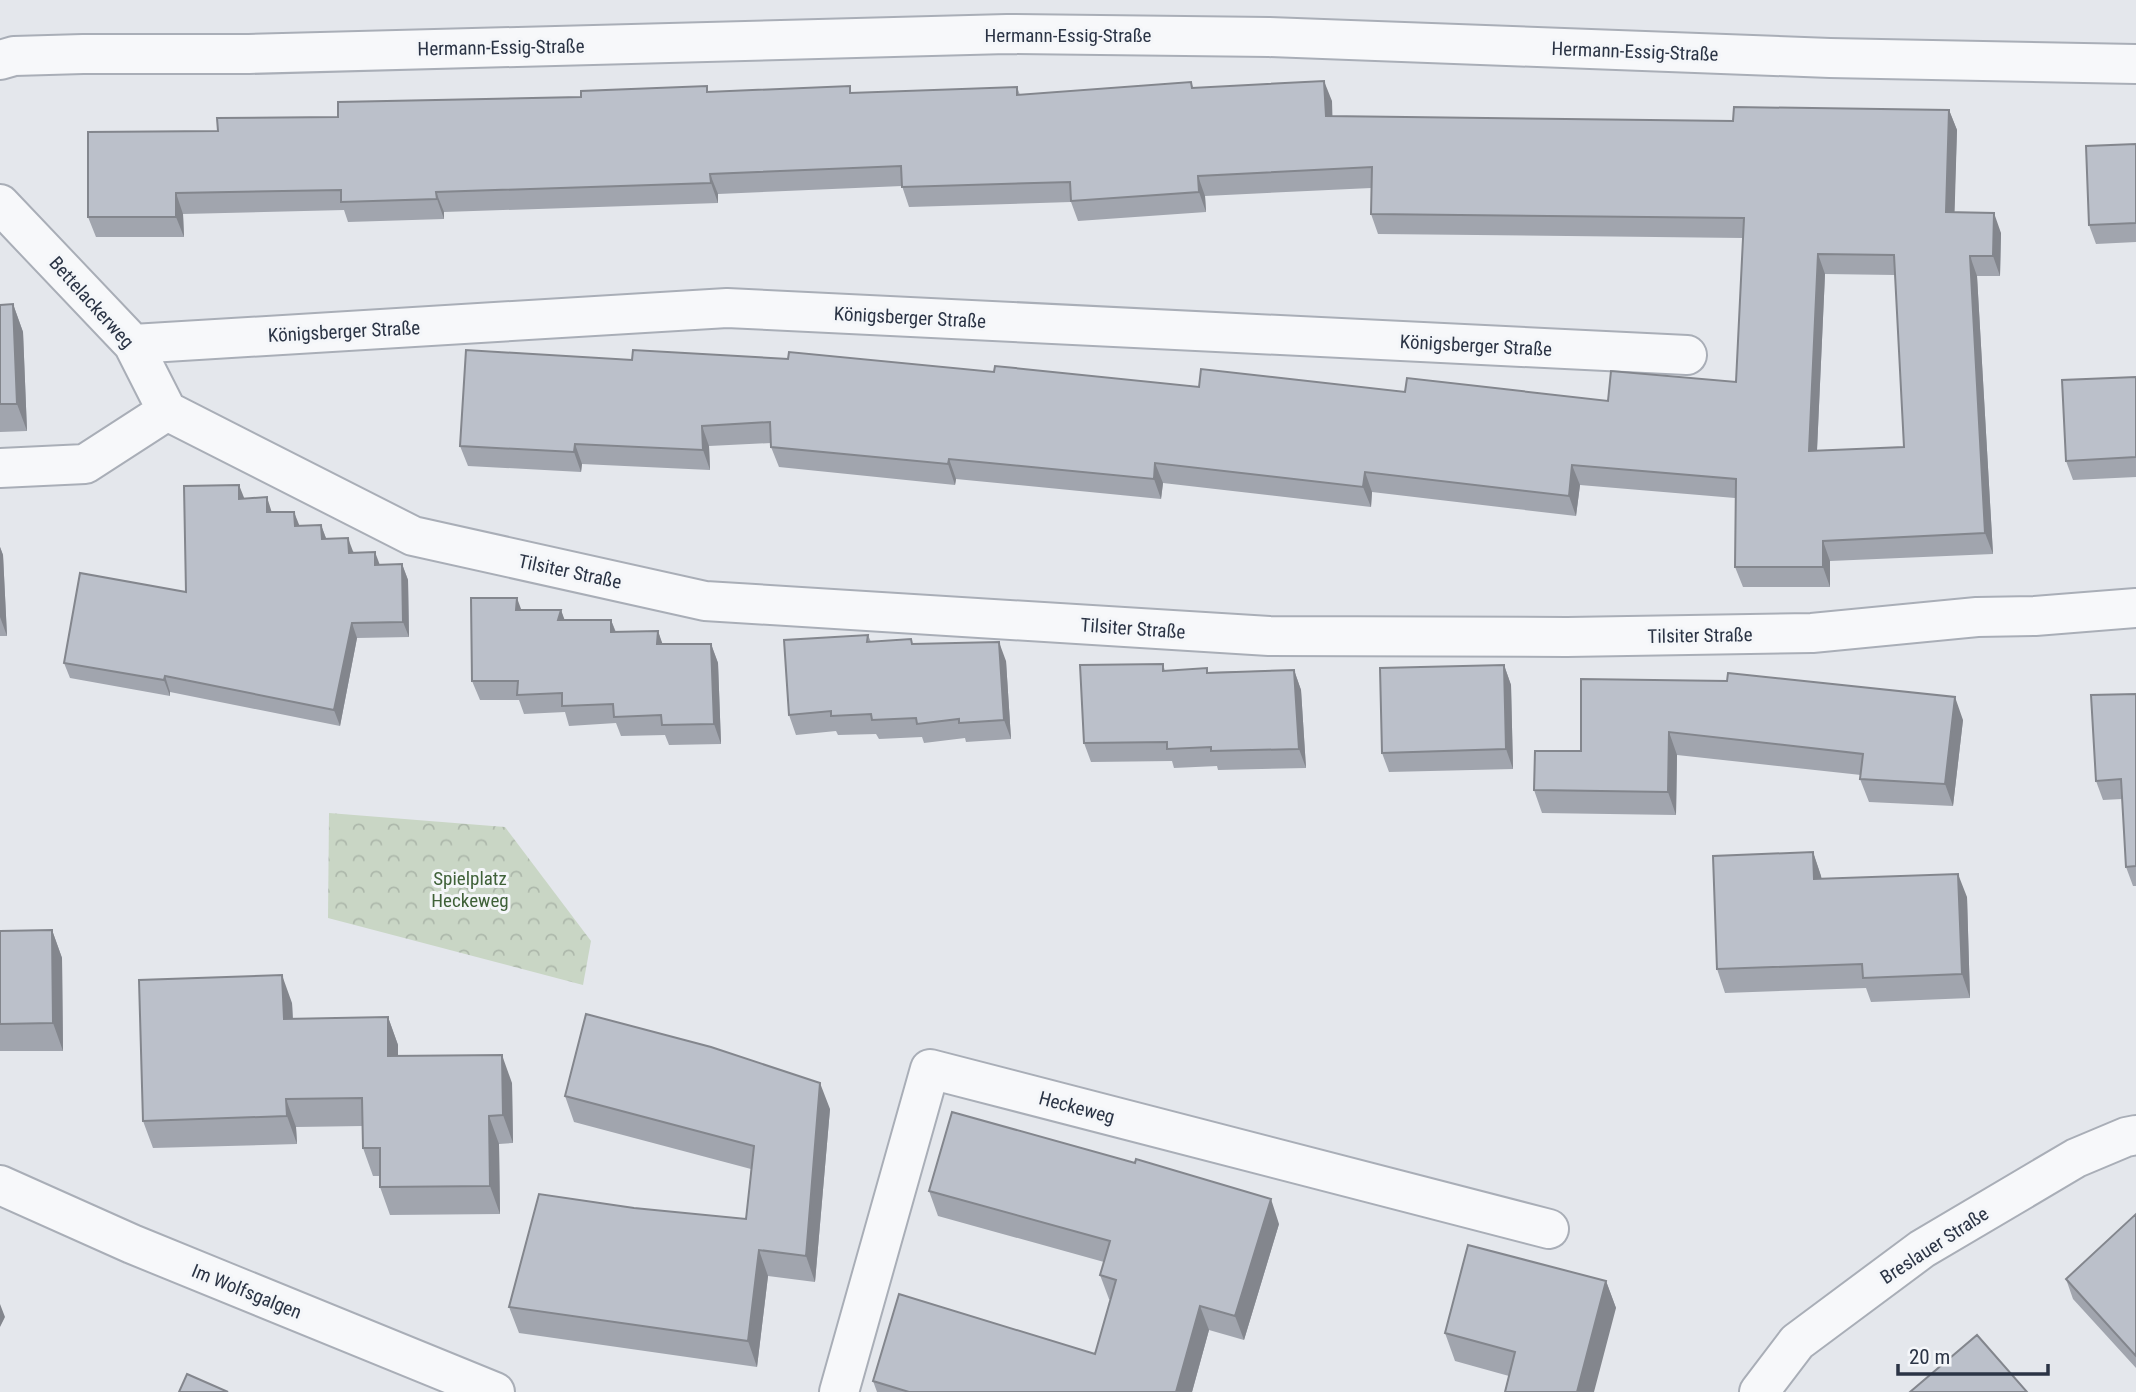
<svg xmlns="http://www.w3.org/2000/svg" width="2136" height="1392" font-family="'Roboto Condensed',sans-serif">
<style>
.park{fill:url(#park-crowns)}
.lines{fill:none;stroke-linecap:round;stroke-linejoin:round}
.minor-casing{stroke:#a9aeb7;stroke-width:42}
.minor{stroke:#f7f8fa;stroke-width:38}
.wall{fill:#a1a5ae;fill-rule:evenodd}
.shaded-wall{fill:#83868d}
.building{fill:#bbc0ca;stroke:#83868d;stroke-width:2;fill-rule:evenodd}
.labels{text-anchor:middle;stroke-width:6;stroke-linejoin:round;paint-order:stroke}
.street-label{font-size:19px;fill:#2b3445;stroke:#f4f6f9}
.park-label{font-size:19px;fill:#3f6138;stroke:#f4f6f9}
</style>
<defs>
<pattern id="park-crowns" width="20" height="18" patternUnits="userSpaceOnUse" patternTransform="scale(1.75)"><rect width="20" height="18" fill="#c9d6c5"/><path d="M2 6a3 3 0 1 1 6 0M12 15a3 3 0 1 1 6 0" fill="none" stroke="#adb8ab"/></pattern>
</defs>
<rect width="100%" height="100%" fill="#e4e7ec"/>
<path class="park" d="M 329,813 L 505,827 L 591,941 L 583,985 L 328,918 Z"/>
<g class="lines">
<defs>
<path id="minor" d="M 0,60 L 14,56 L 83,54 L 249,54 L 1007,34 L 1269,37 L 1830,58 L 2136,64
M 0,204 L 133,344 L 167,411
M 133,344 L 727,308 L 1687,355
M 167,411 L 413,536 L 705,601 L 1269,636 L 1567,637 L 1812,633 L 1977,617 L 2035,616 L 2136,608
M 0,468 L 85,464 L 167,411
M 0,1185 L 132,1244 L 495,1392
M 839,1392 L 930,1069 L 1549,1229
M 1759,1392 L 1797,1342 L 1922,1249 L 2076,1158 L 2126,1137 L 2136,1135"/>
</defs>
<use href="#minor" class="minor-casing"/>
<use href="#minor" class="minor"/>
</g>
<path class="wall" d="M 1191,82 L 1193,88 L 1332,101 L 1332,116 L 1733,121 L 1949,110 L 1957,130 L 1954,212 L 2001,233 L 2000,276 L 1977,276 L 1993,554 L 1830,561 L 1830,587 L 1743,587 L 1735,567 L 1735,498 L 1580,485 L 1576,516 L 1372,492 L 1371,507 L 1163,483 L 1161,499 L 956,479 L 955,485 L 779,467 L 771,447 L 771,443 L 709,446 L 710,470 L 582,464 L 581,472 L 468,466 L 460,446 L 632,360 L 994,372 L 1199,387 L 1405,392 L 1608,401 L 1736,382 L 1743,238 L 1378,234 L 1371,214 L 1371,188 L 1205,196 L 1206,212 L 1078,221 L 1071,202 L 909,207 L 902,186 L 718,194 L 718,203 L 444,212 L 444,219 L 348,222 L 344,210 L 183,214 L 184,237 L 96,237 L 88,217 L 218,131 L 338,117 L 581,97 L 709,92 L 852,93 L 1017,87 L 1020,95 ZM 1825,274 L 1895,275 L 1904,447 L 1817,451 Z
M 2136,144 L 2136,242 L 2096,244 L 2089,225 Z
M 13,304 L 23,332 L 27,431 L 0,432 L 0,305 Z
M 2136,377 L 2136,477 L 2073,480 L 2066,461 Z
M 244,498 L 299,526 L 321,525 L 326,538 L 380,565 L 402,564 L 408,580 L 409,637 L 357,638 L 340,726 L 170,692 L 170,696 L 70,678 L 64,663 L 186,592 Z
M 0,547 L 3,555 L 7,636 L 0,636 Z
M 522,610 L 561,610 L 564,620 L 611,620 L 616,632 L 658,631 L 662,644 L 711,644 L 718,663 L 721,744 L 669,745 L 665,735 L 621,736 L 616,723 L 569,726 L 565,712 L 524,714 L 519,700 L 480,700 L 472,681 Z
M 868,635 L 871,642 L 913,644 L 1006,661 L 1011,739 L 966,742 L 965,738 L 924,743 L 922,737 L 879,739 L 876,734 L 838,735 L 836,731 L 796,735 L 789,715 Z
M 1163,664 L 1165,671 L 1207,668 L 1208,672 L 1294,670 L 1301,690 L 1306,768 L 1218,770 L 1217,766 L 1174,768 L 1172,761 L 1091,762 L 1084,743 Z
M 1504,665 L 1511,685 L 1513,769 L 1389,772 L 1382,753 Z
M 1581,679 L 1963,720 L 1953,806 L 1869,802 L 1860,779 L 1861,775 L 1677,755 L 1676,815 L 1542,813 L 1534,790 L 1581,751 Z
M 2136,694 L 2136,886 L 2133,886 L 2126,867 L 2122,799 L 2103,800 L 2096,781 Z
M 1813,852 L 1822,879 L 1967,897 L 1970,998 L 1871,1002 L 1866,988 L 1725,993 L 1717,969 Z
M 52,930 L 62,958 L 63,1051 L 0,1051 L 0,931 Z
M 292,1003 L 293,1019 L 388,1017 L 398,1045 L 398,1056 L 512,1083 L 513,1143 L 499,1144 L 500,1214 L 390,1215 L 380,1187 L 380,1176 L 373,1176 L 363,1148 L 363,1126 L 296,1127 L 297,1144 L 153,1148 L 143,1121 Z
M 565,1096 L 830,1109 L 815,1282 L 768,1276 L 757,1367 L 519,1333 L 509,1307 L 634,1208 L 746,1219 L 751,1169 L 574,1122 Z
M 929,1191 L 1279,1224 L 1244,1340 L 1209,1330 L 1192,1392 L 877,1392 L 873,1381 L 1095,1354 L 1111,1300 L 1109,1299 L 1100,1275 L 1104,1262 L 938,1216 Z
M 2136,1214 L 2136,1368 L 2073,1299 L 2066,1279 Z
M 1606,1281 L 1616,1308 L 1509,1376 L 1455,1361 L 1445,1333 Z"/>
<path class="shaded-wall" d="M 1324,81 L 1332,101 L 1333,136 L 1326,116 Z
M 1949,110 L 1957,130 L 1954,232 L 1946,212 Z
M 710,174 L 718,194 L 718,203 L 711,183 Z
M 1198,176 L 1205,196 L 1206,212 L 1199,192 Z
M 436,192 L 444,212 L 444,219 L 437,199 Z
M 176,193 L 183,214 L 184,237 L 176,217 Z
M 1994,213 L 2001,233 L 2000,276 L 1993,256 Z
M 1818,254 L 1825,274 L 1816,471 L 1809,451 Z
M 1970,256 L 1977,276 L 1993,554 L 1985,533 Z
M 13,304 L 23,332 L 27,431 L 17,404 Z
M 702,426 L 709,446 L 710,470 L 703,450 Z
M 575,444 L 582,464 L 581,472 L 574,452 Z
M 949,459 L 956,479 L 955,485 L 948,464 Z
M 1155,463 L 1163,483 L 1161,499 L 1154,479 Z
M 1572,465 L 1580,485 L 1576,516 L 1569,496 Z
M 1365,472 L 1372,492 L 1371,507 L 1363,487 Z
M 239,485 L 245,500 L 239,499 Z
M 267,497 L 272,513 L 267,512 Z
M 294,512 L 300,527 L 295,526 Z
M 321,525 L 327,541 L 322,539 Z
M 348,538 L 354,554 L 349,553 Z
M 1823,541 L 1830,561 L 1830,587 L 1823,567 Z
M 0,547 L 3,555 L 7,636 L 0,617 Z
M 375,552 L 381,568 L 375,565 Z
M 402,564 L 408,580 L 409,637 L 403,622 Z
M 517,598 L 524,617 L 516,610 Z
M 561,610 L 568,629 L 558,620 Z
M 611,620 L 618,639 L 611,632 Z
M 352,623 L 357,638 L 340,726 L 334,710 Z
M 658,631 L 665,651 L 657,644 Z
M 999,642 L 1006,661 L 1011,739 L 1004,720 Z
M 711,644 L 718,663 L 721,744 L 714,724 Z
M 1504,665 L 1511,685 L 1513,769 L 1506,749 Z
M 1294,670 L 1301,690 L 1306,768 L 1299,749 Z
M 165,676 L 170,692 L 170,696 L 164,680 Z
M 1955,697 L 1963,720 L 1953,806 L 1945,784 Z
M 1669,732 L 1677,755 L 1676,815 L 1668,792 Z
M 1813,852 L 1821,876 L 1822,903 L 1814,879 Z
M 1958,874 L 1967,897 L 1970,998 L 1962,974 Z
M 52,930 L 62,958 L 63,1051 L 53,1023 Z
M 282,975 L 292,1003 L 294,1047 L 284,1019 Z
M 388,1017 L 398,1045 L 398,1084 L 388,1056 Z
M 502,1055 L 512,1083 L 513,1143 L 503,1115 Z
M 820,1083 L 830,1109 L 815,1282 L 806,1256 Z
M 286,1099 L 296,1127 L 297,1144 L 287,1116 Z
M 489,1116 L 499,1144 L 500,1214 L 490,1186 Z
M 1271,1199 L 1279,1224 L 1244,1340 L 1235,1316 Z
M 759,1250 L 768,1276 L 757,1367 L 748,1341 Z
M 1606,1281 L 1616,1308 L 1594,1392 L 1577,1392 Z
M 0,1304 L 5,1317 L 0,1327 Z
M 1200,1306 L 1209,1330 L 1192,1392 L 1176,1392 Z"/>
<path class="building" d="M 1324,81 L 1326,116 L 1733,121 L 1734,107 L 1949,110 L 1946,212 L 1994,213 L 1993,256 L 1970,256 L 1985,533 L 1823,541 L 1823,567 L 1735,567 L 1736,479 L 1572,465 L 1569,496 L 1365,472 L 1363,487 L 1155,463 L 1154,479 L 949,459 L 948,464 L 771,447 L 770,422 L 702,426 L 703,450 L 575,444 L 574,452 L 460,446 L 466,350 L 632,360 L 633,350 L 788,359 L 789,352 L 994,372 L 995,366 L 1199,387 L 1201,369 L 1405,392 L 1407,378 L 1608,401 L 1611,371 L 1736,382 L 1744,218 L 1371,214 L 1372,167 L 1198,176 L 1199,192 L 1071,201 L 1070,182 L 902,187 L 901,166 L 710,174 L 711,183 L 436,192 L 437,199 L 341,202 L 341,190 L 176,193 L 176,217 L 88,217 L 88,132 L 218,131 L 217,118 L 338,117 L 338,102 L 581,97 L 581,91 L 707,86 L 707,92 L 850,86 L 850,93 L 1017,87 L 1017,95 L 1191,82 L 1192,88 ZM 1818,254 L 1894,255 L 1904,447 L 1809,451 Z
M 2136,144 L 2136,223 L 2089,225 L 2086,146 Z
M 13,304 L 17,404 L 0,404 L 0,305 Z
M 2136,377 L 2136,457 L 2066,461 L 2062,380 Z
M 239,485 L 239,499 L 267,497 L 267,512 L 294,512 L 295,526 L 321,525 L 322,539 L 348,538 L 349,553 L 375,552 L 375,565 L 402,564 L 403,622 L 352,623 L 334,710 L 165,676 L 164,680 L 64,663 L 80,573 L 186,592 L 184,486 Z
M 471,598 L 517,598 L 516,610 L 561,610 L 558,620 L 611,620 L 611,632 L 658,631 L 657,644 L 711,644 L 714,724 L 662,725 L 661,715 L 614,717 L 613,704 L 562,706 L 562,693 L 517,695 L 518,681 L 472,681 Z
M 868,635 L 867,642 L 911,639 L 912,644 L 999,642 L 1004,720 L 959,723 L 959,719 L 917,724 L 916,718 L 872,720 L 871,714 L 831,716 L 831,711 L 789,715 L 784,640 Z
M 1163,664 L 1163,671 L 1207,668 L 1207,673 L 1294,670 L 1299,749 L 1211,751 L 1211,747 L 1167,749 L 1167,742 L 1084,743 L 1080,665 Z
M 1504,665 L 1506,749 L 1382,753 L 1380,668 Z
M 1728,673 L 1955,697 L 1945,784 L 1860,779 L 1863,754 L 1669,732 L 1668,792 L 1534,790 L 1535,751 L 1581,751 L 1581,679 L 1727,681 Z
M 2136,694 L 2136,866 L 2126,867 L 2121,779 L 2096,781 L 2091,695 Z
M 1813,852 L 1814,879 L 1958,874 L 1962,974 L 1863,978 L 1862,964 L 1717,969 L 1713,856 Z
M 52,930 L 53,1023 L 0,1024 L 0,931 Z
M 282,975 L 284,1019 L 388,1017 L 388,1056 L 502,1055 L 503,1115 L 489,1116 L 490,1186 L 380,1187 L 380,1148 L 363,1148 L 362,1098 L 286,1099 L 287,1116 L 143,1121 L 139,980 Z
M 586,1014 L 711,1047 L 820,1083 L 806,1256 L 759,1250 L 748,1341 L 509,1307 L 539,1194 L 634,1208 L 746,1219 L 754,1146 L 565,1096 Z
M 952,1112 L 1135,1163 L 1136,1159 L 1271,1199 L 1235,1316 L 1200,1306 L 1176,1392 L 909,1392 L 873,1381 L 899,1294 L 1095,1354 L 1116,1280 L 1100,1275 L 1110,1241 L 929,1191 Z
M 2136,1214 L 2136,1356 L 2066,1279 Z
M 1468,1245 L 1606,1281 L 1577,1392 L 1505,1392 L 1515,1352 L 1445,1333 Z
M 1977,1335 L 2027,1392 L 1910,1392 Z
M 187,1374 L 228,1392 L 179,1392 Z"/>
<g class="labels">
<g class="street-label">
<text x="1068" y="42">Hermann-Essig-Straße</text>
<text transform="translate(501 47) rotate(-1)" y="7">Hermann-Essig-Straße</text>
<text transform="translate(1635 51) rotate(2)" y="7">Hermann-Essig-Straße</text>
<text transform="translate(92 302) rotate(48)" y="7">Bettelackerweg</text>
<text transform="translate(910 317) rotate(3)" y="7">Königsberger Straße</text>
<text transform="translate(344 331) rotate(-3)" y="7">Königsberger Straße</text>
<text transform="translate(1476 345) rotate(3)" y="7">Königsberger Straße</text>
<text transform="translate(570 571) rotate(12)" y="7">Tilsiter Straße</text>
<text transform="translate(1133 628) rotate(4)" y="7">Tilsiter Straße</text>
<text transform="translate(1700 635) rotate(-1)" y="7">Tilsiter Straße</text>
<text transform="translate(1077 1107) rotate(15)" y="7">Heckeweg</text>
<text transform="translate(1934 1245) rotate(-33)" y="7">Breslauer Straße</text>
<text transform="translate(247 1291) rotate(22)" y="7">Im Wolfsgalgen</text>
</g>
<g class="park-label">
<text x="470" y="885">Spielplatz<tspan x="470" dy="22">Heckeweg</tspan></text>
</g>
</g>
<path d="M1898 1364v10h150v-10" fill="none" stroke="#2b3445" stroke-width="3.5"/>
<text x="1909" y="1364" font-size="21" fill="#2b3445" stroke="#f4f6f9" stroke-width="5" paint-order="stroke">20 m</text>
</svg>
